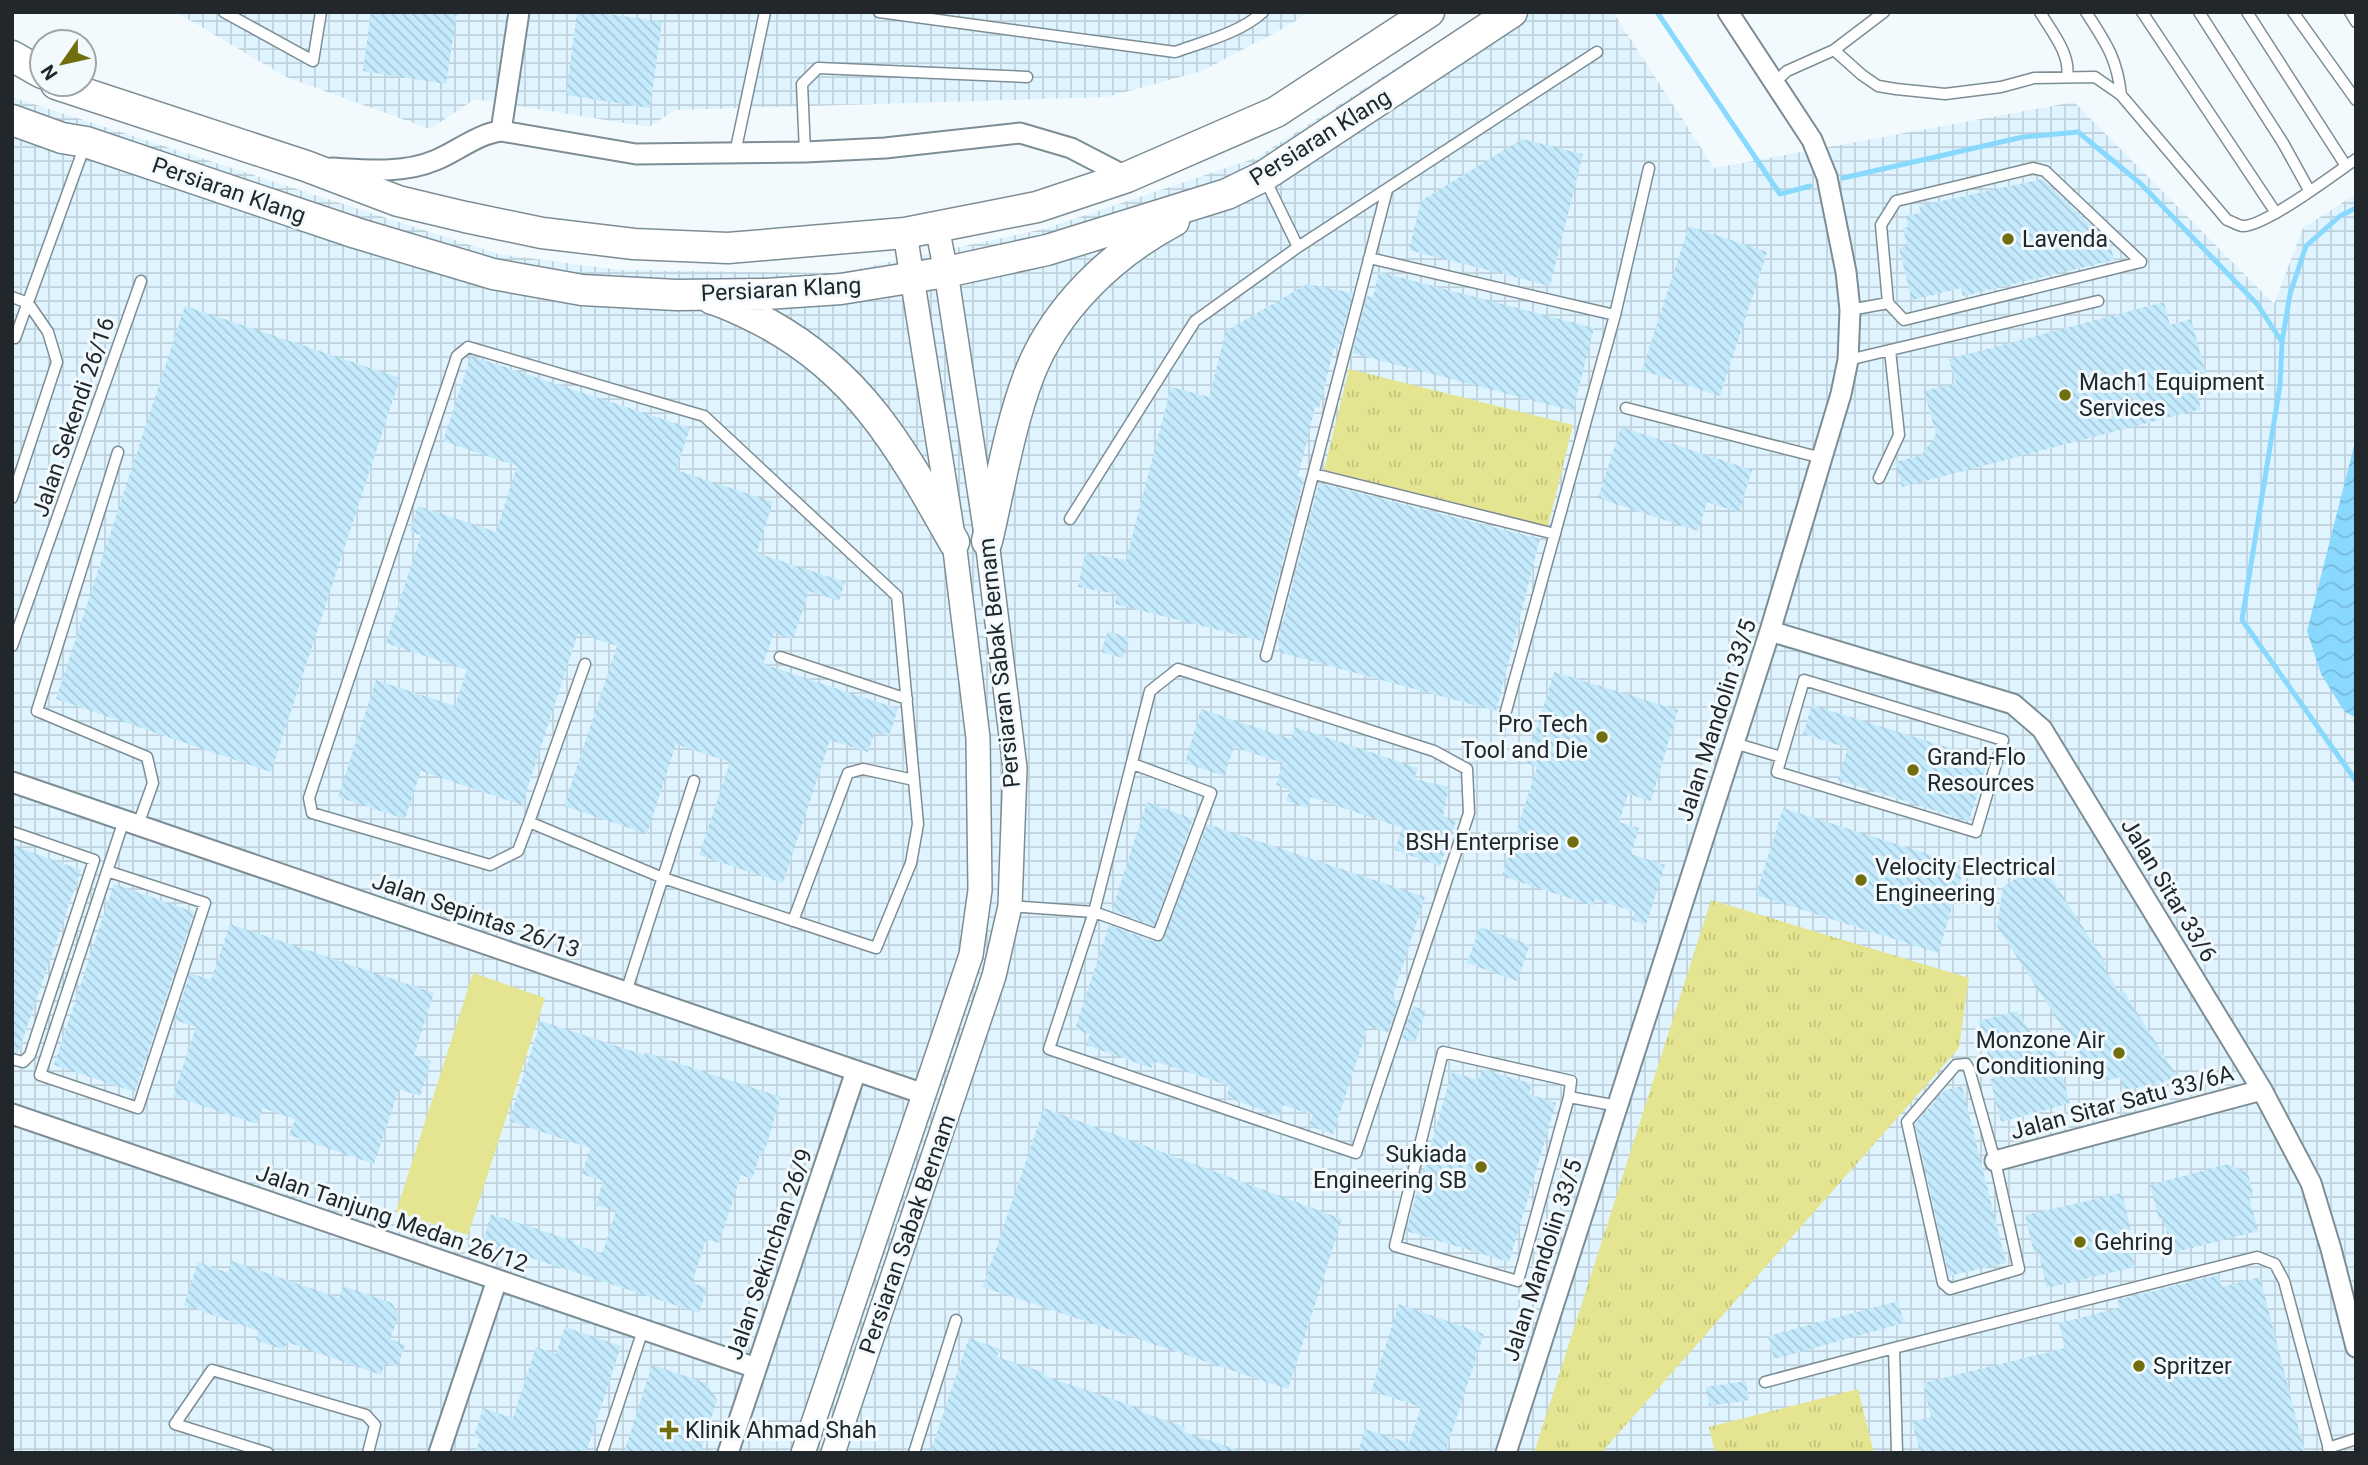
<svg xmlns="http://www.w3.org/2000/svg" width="2368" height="1465" font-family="Roboto,sans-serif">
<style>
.industrial{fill:url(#industrial-grid)}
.grass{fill:url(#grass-tufts)}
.pitch{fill:#e5e490}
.water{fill:url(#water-waves)}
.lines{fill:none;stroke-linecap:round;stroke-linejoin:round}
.stream{stroke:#89d9ff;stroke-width:5}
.building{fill:url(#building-back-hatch)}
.service-casing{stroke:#7d8d95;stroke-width:13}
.minor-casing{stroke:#7d8d95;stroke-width:23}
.tertiary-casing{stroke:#7d8d95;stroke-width:26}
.primary-casing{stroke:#7d8d95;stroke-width:33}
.service{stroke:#fff;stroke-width:10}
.minor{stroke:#fff;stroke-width:19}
.tertiary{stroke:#fff;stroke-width:23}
.primary{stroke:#fff;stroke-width:30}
.poi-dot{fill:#716e0f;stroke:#f3fafd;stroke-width:2.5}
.labels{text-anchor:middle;stroke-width:6;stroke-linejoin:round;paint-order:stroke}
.street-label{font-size:23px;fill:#21272b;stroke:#f3fafd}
.poi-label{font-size:23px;fill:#21272b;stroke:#f3fafd;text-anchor:start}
</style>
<defs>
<pattern id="industrial-grid" width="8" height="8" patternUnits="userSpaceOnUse" patternTransform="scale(1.75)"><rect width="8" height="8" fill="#dff4fe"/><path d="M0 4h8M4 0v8" fill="none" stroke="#bfd1da"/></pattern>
<pattern id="grass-tufts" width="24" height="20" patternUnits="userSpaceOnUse" patternTransform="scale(1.75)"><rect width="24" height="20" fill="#e5e490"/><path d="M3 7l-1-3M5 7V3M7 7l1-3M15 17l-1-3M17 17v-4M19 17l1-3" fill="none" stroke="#c4c47c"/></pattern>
<pattern id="water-waves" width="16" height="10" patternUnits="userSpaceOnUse" patternTransform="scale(1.75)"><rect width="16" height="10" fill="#89d9ff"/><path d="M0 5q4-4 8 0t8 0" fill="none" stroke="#76badb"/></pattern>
<pattern id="building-back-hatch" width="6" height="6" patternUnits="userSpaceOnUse" patternTransform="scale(1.75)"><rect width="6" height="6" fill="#c4eafd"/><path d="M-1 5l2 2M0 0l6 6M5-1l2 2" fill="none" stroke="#a8c9d9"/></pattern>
</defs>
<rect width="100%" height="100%" fill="#f3fafd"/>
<path class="industrial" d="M 176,12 L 1308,12 L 1293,23 L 1202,71 L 1107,97 L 675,110 L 649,127 L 475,99 L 430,129 L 286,77 Z
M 1483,12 L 1613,12 L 1714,168 L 2074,102 L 2274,304 L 2303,228 L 2356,194 L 2356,1453 L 12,1453 L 12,97 L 498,254 L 619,270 L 838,273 L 1044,229 L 1256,158 Z"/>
<path class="grass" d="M 1349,369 L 1573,425 L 1548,526 L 1324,470 Z
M 1711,900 L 1969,978 L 1959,1048 L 1601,1453 L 1534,1453 Z
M 1858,1389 L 1874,1453 L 1715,1453 L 1709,1427 Z"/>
<path class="pitch" d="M 473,973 L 545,998 L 468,1235 L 396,1212 Z"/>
<path class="water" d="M 2356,438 L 2356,718 L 2344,711 L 2321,674 L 2307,631 Z"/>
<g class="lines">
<path class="stream" d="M 1657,12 L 1780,194 L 1810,186
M 1843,178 L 2023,137 L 2078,132 L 2140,183 L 2257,304 L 2282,342
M 2356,208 L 2340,216 L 2306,246 L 2290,294 L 2282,342 L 2280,385 L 2242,620 L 2356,781"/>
</g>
<path class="building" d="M 371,12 L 457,12 L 446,84 L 363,71 Z
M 577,12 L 597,12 L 662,22 L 650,108 L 566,95 Z
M 1522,139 L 1583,154 L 1550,286 L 1409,250 L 1421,201 Z
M 2042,179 L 2110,243 L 2114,260 L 1963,296 L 1961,288 L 1912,300 L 1899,248 L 1907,246 L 1903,228 L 1908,227 L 1906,216 L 1921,213 L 1919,206 Z
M 1689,226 L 1767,252 L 1720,396 L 1642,370 Z
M 1379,272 L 1594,328 L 1573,411 L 1352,353 L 1367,296 L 1373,297 Z
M 1307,284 L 1353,293 L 1338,349 L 1334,348 L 1319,408 L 1315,407 L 1298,476 L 1304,478 L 1262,641 L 1115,604 L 1117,594 L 1078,587 L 1085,553 L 1126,560 L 1171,387 L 1209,397 L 1226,331 Z
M 2164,302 L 2170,325 L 2191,319 L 2211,393 L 2198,397 L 2201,409 L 1902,487 L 1895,462 L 1922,455 L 1936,434 L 1924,391 L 1956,383 L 1949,359 Z
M 185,306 L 400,378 L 271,772 L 56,699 Z
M 471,356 L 690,428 L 676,470 L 773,502 L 757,553 L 845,582 L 839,601 L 809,591 L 793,639 L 774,633 L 763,664 L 898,709 L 889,736 L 875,732 L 868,752 L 830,740 L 783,883 L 699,855 L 730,762 L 676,744 L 647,834 L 564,806 L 617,646 L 578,633 L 522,805 L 421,771 L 405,819 L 338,797 L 376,680 L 455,706 L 467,670 L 386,643 L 421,535 L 410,532 L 418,506 L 496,532 L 517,466 L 443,441 Z
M 1621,427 L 1752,470 L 1739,512 L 1707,502 L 1698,531 L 1598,498 Z
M 1319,483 L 1540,539 L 1496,711 L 1278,652 L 1280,646 L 1277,645 Z
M 1108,631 L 1129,638 L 1123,658 L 1101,652 Z
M 1554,672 L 1678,710 L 1651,801 L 1628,794 L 1619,822 L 1639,828 L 1631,854 L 1665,865 L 1646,925 L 1632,920 L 1635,912 L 1595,899 L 1593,906 L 1502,876 L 1537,767 L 1526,763 Z
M 1812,705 L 1988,760 L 1969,821 L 1838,780 L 1848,748 L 1803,734 Z
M 1201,709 L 1291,739 L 1295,727 L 1418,768 L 1414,779 L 1449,787 L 1443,816 L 1456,821 L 1440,866 L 1395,850 L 1402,828 L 1311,797 L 1308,808 L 1286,801 L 1290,790 L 1276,785 L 1283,763 L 1234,747 L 1224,776 L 1185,763 Z
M 1147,802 L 1193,819 L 1154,926 L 1112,910 Z
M 1783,808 L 1965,866 L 1938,953 L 1756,895 Z
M 1207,824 L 1425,897 L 1392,998 L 1399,1001 L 1388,1033 L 1368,1026 L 1333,1134 L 1309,1126 L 1313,1115 L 1283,1105 L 1279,1116 L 1226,1097 L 1230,1086 L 1154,1061 L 1152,1068 L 1086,1045 L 1090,1034 L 1075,1029 L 1109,925 L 1155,942 L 1163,940 Z
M 12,845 L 81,870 L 18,1053 L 12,1052 Z
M 2041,862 L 2107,965 L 2104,967 L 2119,992 L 2123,990 L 2178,1078 L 2124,1091 L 2120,1077 L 2095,1084 L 2062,1027 L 1997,926 L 2003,887 Z
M 114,884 L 194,912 L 135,1092 L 54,1065 Z
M 230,924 L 434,993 L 414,1055 L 431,1061 L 420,1096 L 399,1089 L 374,1164 L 289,1135 L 295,1119 L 263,1108 L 257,1124 L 173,1096 L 196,1027 L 175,1020 L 190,973 L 211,980 Z
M 1480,927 L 1530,945 L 1517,981 L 1467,963 Z
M 1413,1006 L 1426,1011 L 1415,1043 L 1402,1038 Z
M 2017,1011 L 2038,1043 L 2051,1034 L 2070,1103 L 2001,1122 L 1990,1079 L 1994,1078 L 1979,1021 Z
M 541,1021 L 644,1055 L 645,1052 L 781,1097 L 765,1150 L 762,1149 L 752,1179 L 741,1175 L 719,1243 L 706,1239 L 692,1283 L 707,1288 L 699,1313 L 483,1242 L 491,1214 L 574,1241 L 574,1244 L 602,1254 L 616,1211 L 596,1205 L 603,1181 L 582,1174 L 590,1148 L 509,1121 Z
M 1482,1069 L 1532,1084 L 1529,1094 L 1556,1103 L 1509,1262 L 1406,1231 L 1452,1072 L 1478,1080 Z
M 1962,1086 L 2006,1263 L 1949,1276 L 1915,1124 L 1945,1090 Z
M 1044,1108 L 1342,1219 L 1288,1389 L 983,1287 Z
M 2228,1164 L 2248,1173 L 2253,1195 L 2249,1197 L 2258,1231 L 2172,1253 L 2163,1218 L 2159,1219 L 2150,1185 Z
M 2122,1193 L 2131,1231 L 2126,1232 L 2135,1267 L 2047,1288 L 2038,1252 L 2034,1253 L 2025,1215 Z
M 232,1261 L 339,1298 L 343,1286 L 392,1303 L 399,1315 L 390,1339 L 405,1345 L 397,1367 L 385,1363 L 381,1375 L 287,1342 L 284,1350 L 256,1340 L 259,1331 L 184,1305 L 198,1262 L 228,1273 Z
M 2219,1275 L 2222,1287 L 2260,1277 L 2305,1453 L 1920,1453 L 1912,1422 L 1931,1417 L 1923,1383 L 2065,1348 L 2059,1323 L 2119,1308 L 2117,1300 Z
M 1898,1301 L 1904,1323 L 1774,1359 L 1768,1336 Z
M 1399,1304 L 1484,1334 L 1445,1453 L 1358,1453 L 1365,1429 L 1409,1443 L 1421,1407 L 1371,1391 Z
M 565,1327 L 621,1346 L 586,1453 L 475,1453 L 480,1439 L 474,1437 L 483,1408 L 513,1418 L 536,1347 L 556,1354 Z
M 969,1338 L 1000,1349 L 997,1357 L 1045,1373 L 1044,1376 L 1142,1409 L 1141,1412 L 1185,1427 L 1184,1432 L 1238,1450 L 1237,1453 L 930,1453 Z
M 652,1365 L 706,1383 L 717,1400 L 700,1453 L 624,1453 Z
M 1746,1381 L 1749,1400 L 1709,1406 L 1706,1387 Z"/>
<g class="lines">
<defs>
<path id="service" d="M 224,12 L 313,61 L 321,12
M 879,12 L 1175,52 C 1203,42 1240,33 1263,12
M 2040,12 C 2051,31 2071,54 2067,77
M 2086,12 C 2106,43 2117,58 2121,95
M 2142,12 L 2276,213
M 2199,12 L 2283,143 L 2309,190
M 2247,12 L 2346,166
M 2293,12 L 2356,100
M 2350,12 L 2356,22
M 1834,50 L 1862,75 L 1878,86 L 1896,89 L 1945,94 L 2001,87 L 2034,78 L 2095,77 L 2121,95 L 2227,220 C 2231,221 2237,225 2242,226 C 2263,228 2336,173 2356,159
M 1775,82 L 1787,71 L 1834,50 L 1884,12
M 805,152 L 802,84 L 818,68 L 1027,77
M 735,153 L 765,12
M 1265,179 L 1298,247
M 1369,258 L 1615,315
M 12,297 L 28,303 L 48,332 L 57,362 L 12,498
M 1888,303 L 1904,320 L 2141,262
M 1850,310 L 1888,303 L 1881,225 L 1896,201 L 2033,168 L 2045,171 L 2141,262
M 15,338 L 85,145
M 468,347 L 704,416 L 897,596 L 918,824 L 911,863 L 876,948 L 663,878 L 529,822 L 518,851 L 490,865 L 312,813 L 309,798 L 457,356 Z
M 1848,360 L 2098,301
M 1626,408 L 1822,458
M 118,452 L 37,711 L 147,757 L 153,783 L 138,825
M 1314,474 L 1555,534
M 1879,478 L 1899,435 L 1890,350
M 1070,519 L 1195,321 L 1298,247 L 1597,52
M 12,646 L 141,281
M 1266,656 L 1387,190
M 780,657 L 907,699
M 1178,669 L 1434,751 L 1467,769 L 1469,813 L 1356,1153 L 1049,1049 L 1094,912 L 1150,691 Z
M 1804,680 L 2003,740 L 1976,832 L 1777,772 Z
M 1503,722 L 1615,315 L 1649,168
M 1734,743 L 1781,757
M 529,822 L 585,664
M 12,832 L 94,860 L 30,1055 L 23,1062 L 12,1059
M 107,871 L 205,903 L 138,1108 L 40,1075 L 124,820
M 1010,906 L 1094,912 L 1158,935 L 1211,793 L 1133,764
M 793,921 L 848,773 L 863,769 L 914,780
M 626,992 L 694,781
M 1443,1052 L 1571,1081 L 1569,1097 L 1518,1281 L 1395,1246 Z
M 1966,1064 L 1969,1069 L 1995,1161 L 2019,1269 L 1950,1289 L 1943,1283 L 1907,1122 L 1956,1065 Z
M 1569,1097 L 1618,1106
M 1765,1382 L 1894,1348
M 2328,1448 L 2356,1439
M 268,1453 L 175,1424 L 212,1370 L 366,1415 L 375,1425 L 368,1453
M 602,1453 L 643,1330
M 914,1453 L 956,1320
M 1897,1453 L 1894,1348 L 2257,1257 L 2275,1264 L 2284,1281 L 2330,1453"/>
<path id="minor" d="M 501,131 L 519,12
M 332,168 C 367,170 403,174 436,160 C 458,151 477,134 501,131 L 636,154 L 805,152 L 885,148 L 1020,133 L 1071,148 L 1127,177
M 1770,631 L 2013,704 L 2042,729 L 2262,1090 L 2311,1183 L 2331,1249 L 2356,1347
M 12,782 L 924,1094
M 12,1114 L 756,1368
M 1995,1161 L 2262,1090
M 439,1453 L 497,1280
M 728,1453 L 856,1071
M 1506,1453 L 1770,631 L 1841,394 L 1848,360 L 1850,310 L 1846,272 L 1827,177 L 1812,140 L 1728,12"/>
<path id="tertiary" d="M 803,1453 L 971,955 L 980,890 L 978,738 L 954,542 L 905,233
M 833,1453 L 994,976 L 1010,906 L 1015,768 L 987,541 L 946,272 L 937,227"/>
<path id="primary" d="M 12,56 L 42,73
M 56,84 L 306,166 L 398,201 L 465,217 L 542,233 L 634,244 L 728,248 L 905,233 L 1037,207 L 1127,177 L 1276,112 L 1429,12
M 12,120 L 62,138 L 86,142 L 356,233 L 493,274 L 582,290 L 676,295 L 766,294 L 841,289 L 946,272 L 1047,250 L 1227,194 L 1264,176 L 1512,12
M 712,299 C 732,305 751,315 770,325 C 863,377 903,452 954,542
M 987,541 C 1000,486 1009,428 1029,375 C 1055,308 1112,254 1174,221"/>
</defs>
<use href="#service" class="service-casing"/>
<use href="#minor" class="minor-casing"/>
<use href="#tertiary" class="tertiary-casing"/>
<use href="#primary" class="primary-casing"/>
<use href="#service" class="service"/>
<use href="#minor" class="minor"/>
<use href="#tertiary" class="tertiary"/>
<use href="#primary" class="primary"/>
</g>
<g class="poi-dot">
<circle cx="2008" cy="239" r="7"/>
<circle cx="2065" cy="395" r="7"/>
<circle cx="1602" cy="737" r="7"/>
<circle cx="1913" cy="770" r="7"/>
<circle cx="1573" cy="842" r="7"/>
<circle cx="1861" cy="880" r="7"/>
<circle cx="2119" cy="1053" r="7"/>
<circle cx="1481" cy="1167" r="7"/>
<circle cx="2080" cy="1242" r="7"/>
<circle cx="2139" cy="1366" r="7"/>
<path d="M665.5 1419.5h7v7h7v7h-7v7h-7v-7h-7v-7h7z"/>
</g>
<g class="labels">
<g class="street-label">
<text transform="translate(1320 137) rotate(-32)" y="8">Persiaran Klang</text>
<text transform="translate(229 190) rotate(19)" y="8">Persiaran Klang</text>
<text transform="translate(781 289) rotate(-3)" y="8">Persiaran Klang</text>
<text transform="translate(73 417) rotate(-71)" y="8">Jalan Sekendi 26/16</text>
<text transform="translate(999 663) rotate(-96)" y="8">Persiaran Sabak Bernam</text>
<text transform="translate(1716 720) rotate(-72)" y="8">Jalan Mandolin 33/5</text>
<text transform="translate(2169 890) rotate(59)" y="8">Jalan Sitar 33/6</text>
<text transform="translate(476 915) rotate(19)" y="8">Jalan Sepintas 26/13</text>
<text transform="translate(2122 1102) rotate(-15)" y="8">Jalan Sitar Satu 33/6A</text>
<text transform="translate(392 1218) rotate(19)" y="8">Jalan Tanjung Medan 26/12</text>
<text transform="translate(907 1234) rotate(-71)" y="8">Persiaran Sabak Bernam</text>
<text transform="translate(769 1254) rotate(-71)" y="8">Jalan Sekinchan 26/9</text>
<text transform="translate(1542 1260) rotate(-72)" y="8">Jalan Mandolin 33/5</text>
</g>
<g class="poi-label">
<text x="2022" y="247">Lavenda</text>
<text x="2079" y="390">Mach1 Equipment<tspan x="2079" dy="26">Services</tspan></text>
<text x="1588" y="732" text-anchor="end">Pro Tech<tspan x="1588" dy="26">Tool and Die</tspan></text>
<text x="1927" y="765">Grand-Flo<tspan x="1927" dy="26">Resources</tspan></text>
<text x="1559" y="850" text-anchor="end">BSH Enterprise</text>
<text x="1875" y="875">Velocity Electrical<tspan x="1875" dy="26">Engineering</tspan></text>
<text x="2105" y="1048" text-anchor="end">Monzone Air<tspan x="2105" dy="26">Conditioning</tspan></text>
<text x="1467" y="1162" text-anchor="end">Sukiada<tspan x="1467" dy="26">Engineering SB</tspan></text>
<text x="2094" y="1250">Gehring</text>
<text x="2153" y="1374">Spritzer</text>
<text x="685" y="1438">Klinik Ahmad Shah</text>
</g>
</g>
<rect width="2368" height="1465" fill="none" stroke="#21272b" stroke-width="28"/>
<g transform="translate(63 63) rotate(236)"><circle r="33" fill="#f3fafd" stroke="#9fa6a9" stroke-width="2"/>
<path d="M0-5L12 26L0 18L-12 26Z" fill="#716e0f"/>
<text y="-10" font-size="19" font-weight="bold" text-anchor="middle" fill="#21272b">N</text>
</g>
</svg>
